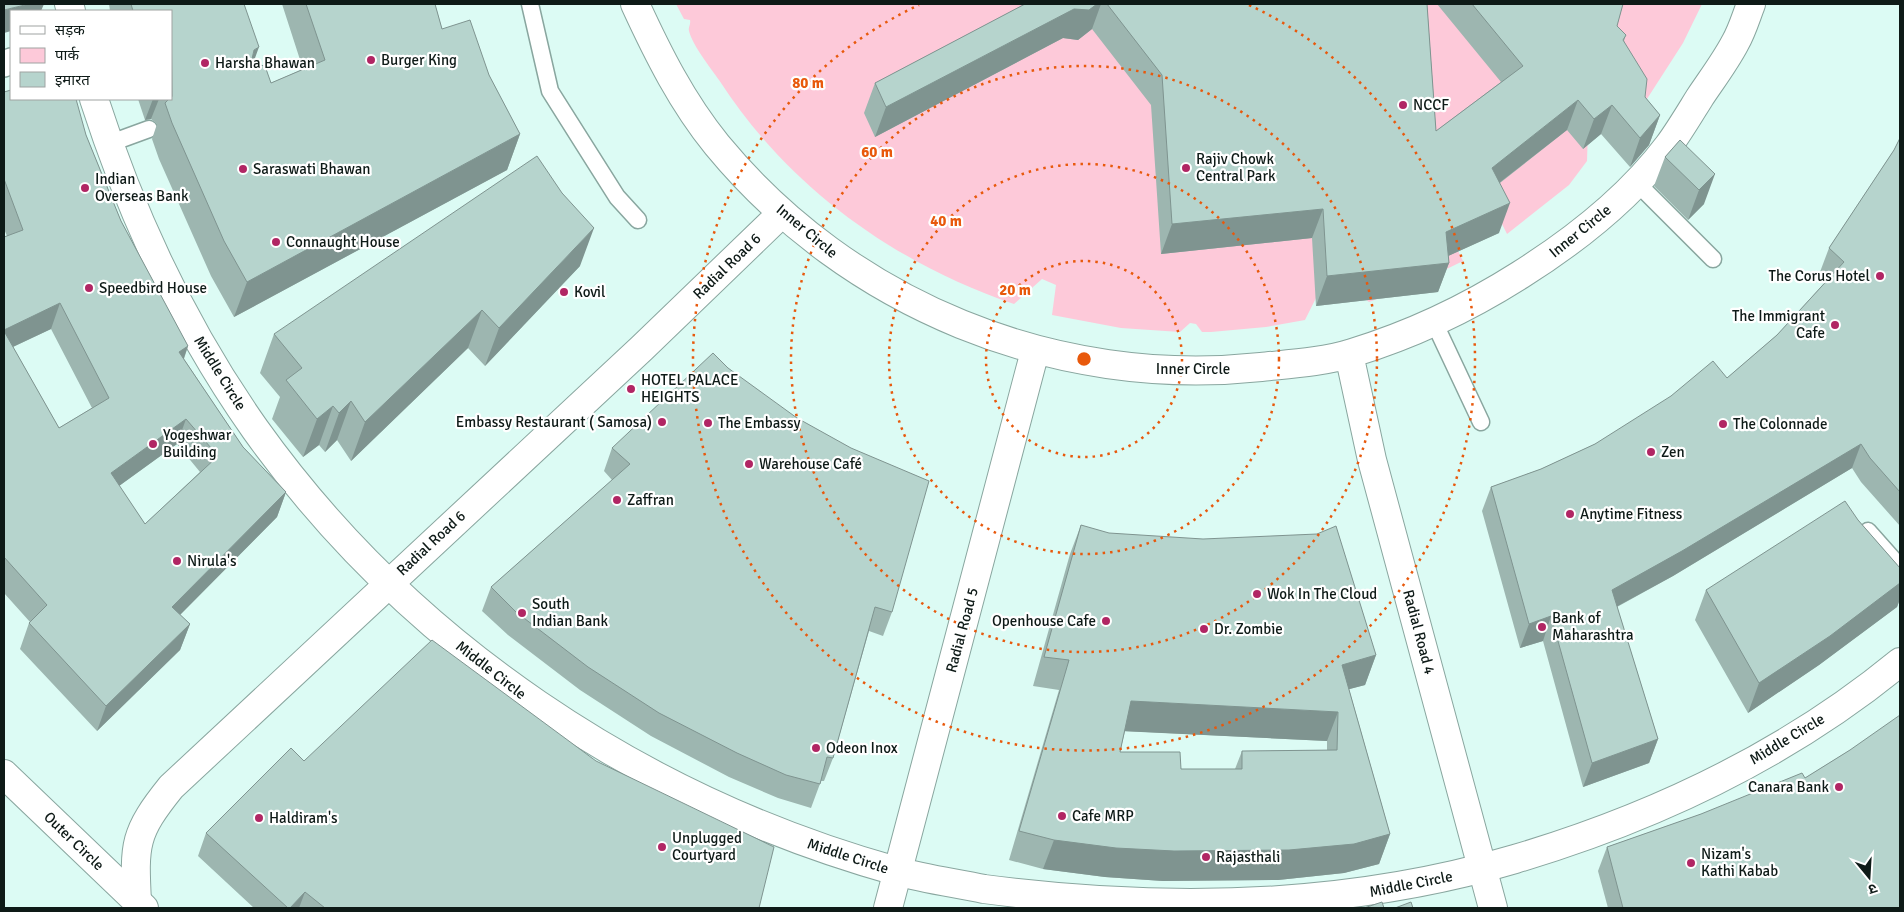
<svg xmlns="http://www.w3.org/2000/svg" width="1904" height="912" font-family="Signika,'Noto Sans Devanagari',sans-serif">
<style>
.green{fill:#fdc9d9}
.lines{fill:none;stroke-linecap:round;stroke-linejoin:round}
.service-casing{stroke:#89a69f;stroke-width:19}
.pedestrian-casing{stroke:#89a69f;stroke-width:28}
.minor-casing{stroke:#89a69f;stroke-width:30}
.tertiary-casing{stroke:#89a69f;stroke-width:30}
.secondary-casing{stroke:#89a69f;stroke-width:30}
.service{stroke:#fff;stroke-width:16}
.pedestrian{stroke:#fff;stroke-width:25}
.minor{stroke:#fff;stroke-width:28}
.tertiary{stroke:#fff;stroke-width:28}
.secondary{stroke:#fff;stroke-width:28}
.wall{fill:#9db6b0;fill-rule:evenodd}
.shaded-wall{fill:#7f9490}
.building{fill:#b6d4cd;stroke:#7f9490;fill-rule:evenodd}
.ring{fill:none;stroke:#e8590c;stroke-width:2.5;stroke-dasharray:2.5 5}
.poi-dot{fill:#b12664;stroke:#fff;stroke-width:2}
.labels{text-anchor:middle;stroke-width:4.5;stroke-linejoin:round;paint-order:stroke}
.poi-label{font-size:15px;fill:#0e1a17;stroke:#fff;text-anchor:start}
.street-label{font-size:15px;fill:#0e1a17;stroke:#fff}
.centre{fill:#e8590c;stroke:#fff;stroke-width:2.5}
.ring-label{font-size:15px;text-anchor:middle;font-weight:bold;fill:#e8590c;stroke:#fff;stroke-width:4.5;stroke-linejoin:round;paint-order:stroke}
</style>
<rect width="100%" height="100%" fill="#dcfbf4"/>
<path class="green" d="M 676,4 L 1702,4 L 1683,43 L 1645,102 L 1588,129 L 1587,161 L 1569,185 L 1507,234 L 1493,206 L 1448,231 L 1463,261 L 1410,287 L 1369,302 L 1349,286 L 1320,290 L 1305,320 L 1266,327 L 1211,332 L 1202,332 L 1196,324 L 1190,323 L 1180,332 L 1121,328 L 1052,315 L 1056,285 L 1042,279 L 1014,304 C 894,263 788,187 719,80 C 710,67 693,46 689,31 C 688,27 691,25 690,20 L 684,19 Z"/>
<g class="lines">
<defs>
<path id="service" d="M 530,4 L 550,91 L 617,197 L 638,220
M 108,144 L 149,129
M 1636,182 L 1713,259
M 1434,322 L 1481,422
M 1868,531 L 1900,567"/>
<path id="pedestrian" d="M 4,64 L 11,61"/>
<path id="minor" d="M 69,4 L 71,11
M 94,99 C 132,217 183,327 255,429 C 409,645 641,800 896,871 C 925,879 955,883 984,889 C 1161,912 1343,910 1515,859 C 1653,818 1788,754 1900,662"/>
<path id="tertiary" d="M 635,4 C 658,54 682,102 717,145 C 849,305 1055,389 1261,367 C 1290,364 1324,362 1352,353 C 1411,335 1468,308 1520,275 C 1574,241 1630,197 1669,145 C 1680,130 1690,113 1700,97 C 1712,79 1725,62 1735,43 C 1742,31 1746,17 1751,4
M 1349,354 L 1372,460 L 1493,908
M 137,902 C 134,844 134,833 171,787 L 642,348 L 782,213
M 888,908 L 1035,351"/>
<path id="secondary" d="M 4,774 L 144,908"/>
</defs>
<use href="#service" class="service-casing"/>
<use href="#pedestrian" class="pedestrian-casing"/>
<use href="#minor" class="minor-casing"/>
<use href="#tertiary" class="tertiary-casing"/>
<use href="#secondary" class="secondary-casing"/>
<use href="#service" class="service"/>
<use href="#pedestrian" class="pedestrian"/>
<use href="#minor" class="minor"/>
<use href="#tertiary" class="tertiary"/>
<use href="#secondary" class="secondary"/>
</g>
<path class="wall" d="M 109,4 L 244,4 L 254,61 L 271,83 L 303,69 L 282,4 L 435,4 L 442,29 L 489,75 L 520,134 L 507,170 L 234,317 L 211,276 L 159,159 L 152,139 L 157,124 L 151,119 L 145,120 L 138,99 L 171,99 L 171,11 L 110,11 Z
M 1025,4 L 1427,4 L 1436,131 L 1501,82 L 1437,4 L 1623,4 L 1617,26 L 1626,35 L 1624,41 L 1645,97 L 1660,115 L 1649,145 L 1630,167 L 1601,134 L 1583,149 L 1567,130 L 1500,183 L 1499,233 L 1448,256 L 1449,263 L 1438,292 L 1316,306 L 1312,238 L 1161,254 L 1151,105 L 1092,29 L 1078,40 L 1063,38 L 875,137 L 864,113 L 875,83 Z
M 4,92 L 86,135 L 121,221 L 188,346 L 184,359 L 243,447 L 286,492 L 277,517 L 180,615 L 190,624 L 180,650 L 97,731 L 20,649 L 29,623 L 30,622 L 4,593 L 4,237 L 7,236 L 4,229 ZM 51,329 L 92,408 L 59,428 L 13,347 ZM 177,444 L 200,472 L 145,524 L 119,486 Z
M 1900,138 L 1900,526 L 1861,482 L 1852,468 L 1673,576 L 1617,607 L 1658,739 L 1649,763 L 1583,787 L 1543,641 L 1520,648 L 1482,511 L 1491,487 L 1541,469 L 1595,444 L 1727,378 L 1777,335 L 1828,279 L 1820,272 L 1829,248 L 1894,150 Z
M 1680,140 L 1704,204 L 1688,220 L 1654,186 L 1665,157 Z
M 580,266 L 485,366 L 468,348 L 351,461 L 337,440 L 325,452 L 319,445 L 303,457 L 272,419 L 280,397 L 260,373 L 274,334 Z
M 612,448 L 892,612 L 883,636 L 869,631 L 833,758 L 824,781 L 821,781 L 811,808 L 778,798 L 729,777 L 651,736 L 580,690 L 508,635 L 482,611 L 491,587 L 612,480 L 604,471 Z
M 1858,520 L 1900,568 L 1900,599 L 1897,607 L 1819,665 L 1748,713 L 1695,620 L 1706,590 Z
M 1081,525 L 1376,655 L 1365,685 L 1349,689 L 1390,834 L 1379,864 L 1344,873 L 1278,880 L 1163,881 L 1105,877 L 1043,869 L 1009,860 L 1059,690 L 1033,686 L 1070,554 ZM 1125,731 L 1327,741 L 1327,750 L 1242,751 L 1235,769 L 1181,769 L 1120,752 Z
M 1850,750 L 1900,908 L 1608,908 L 1598,871 L 1607,847 L 1805,778 Z
M 304,761 L 759,908 L 254,908 L 198,856 L 206,833 Z"/>
<path class="shaded-wall" d="M 29,4 L 44,4 L 41,11 L 11,11 L 11,31 L 4,33 L 4,10 Z
M 1097,4 L 1101,4 L 1092,29 L 1078,40 L 1063,38 L 875,137 L 886,107 L 1074,9 Z
M 259,47 L 246,83 L 254,50 Z
M 153,99 L 159,99 L 151,119 L 145,120 Z
M 1578,100 L 1567,130 L 1481,197 L 1492,168 Z
M 1612,105 L 1601,134 L 1583,149 L 1594,119 Z
M 1660,115 L 1649,145 L 1630,167 L 1640,138 Z
M 520,134 L 507,170 L 234,317 L 247,282 Z
M 1715,174 L 1704,204 L 1688,220 L 1699,190 Z
M 1510,203 L 1499,233 L 1435,262 L 1446,232 Z
M 1323,209 L 1312,238 L 1161,254 L 1172,224 Z
M 594,228 L 580,266 L 485,366 L 499,328 Z
M 1449,263 L 1438,292 L 1316,306 L 1327,276 Z
M 60,303 L 51,329 L 4,351 L 4,330 Z
M 482,310 L 468,348 L 351,461 L 365,422 Z
M 188,346 L 179,372 L 179,352 Z
M 351,401 L 337,440 L 325,452 L 339,413 Z
M 333,406 L 319,445 L 303,457 L 317,419 Z
M 186,419 L 177,444 L 101,499 L 111,473 Z
M 1861,444 L 1852,468 L 1673,576 L 1603,614 L 1612,590 Z
M 286,492 L 277,517 L 162,633 L 172,607 Z
M 1900,583 L 1900,599 L 1897,607 L 1819,665 L 1748,713 L 1759,683 Z
M 1551,616 L 1543,641 L 1520,648 L 1529,624 Z
M 190,624 L 180,650 L 97,731 L 106,706 Z
M 1376,655 L 1365,685 L 1331,694 L 1342,665 Z
M 1131,701 L 1338,712 L 1327,741 L 1120,731 Z
M 1658,739 L 1649,763 L 1583,787 L 1592,763 Z
M 1390,834 L 1379,864 L 1344,873 L 1278,880 L 1163,881 L 1105,877 L 1043,869 L 1054,840 Z
M 305,892 L 299,908 L 290,908 Z"/>
<path class="building" d="M 4,4 L 29,4 L 4,10 Z
M 131,4 L 244,4 L 259,47 L 254,50 L 252,59 L 256,64 L 265,66 L 271,83 L 325,60 L 306,4 L 435,4 L 442,29 L 470,20 L 489,75 L 520,134 L 247,282 L 224,241 L 172,123 L 165,103 L 169,99 L 171,99 L 172,96 L 171,11 L 133,11 Z
M 1025,4 L 1097,4 L 1089,10 L 1074,9 L 886,107 L 875,83 Z
M 1107,4 L 1427,4 L 1436,131 L 1523,66 L 1472,4 L 1623,4 L 1617,26 L 1626,35 L 1623,40 L 1647,79 L 1645,97 L 1660,115 L 1640,138 L 1612,105 L 1594,119 L 1578,100 L 1492,168 L 1510,203 L 1446,232 L 1449,263 L 1327,276 L 1323,209 L 1172,224 L 1162,75 Z
M 11,90 L 11,99 L 76,99 L 86,135 L 121,221 L 188,346 L 179,352 L 243,447 L 286,492 L 172,607 L 190,624 L 106,706 L 29,623 L 47,605 L 4,557 L 4,331 L 59,428 L 109,398 L 60,303 L 4,330 L 4,237 L 23,230 L 4,179 L 4,92 ZM 186,419 L 218,456 L 145,524 L 111,473 Z
M 1900,138 L 1900,492 L 1870,458 L 1861,444 L 1682,551 L 1612,590 L 1658,739 L 1592,763 L 1551,616 L 1529,624 L 1491,487 L 1541,469 L 1595,444 L 1671,396 L 1713,361 L 1727,378 L 1777,335 L 1844,262 L 1829,248 L 1894,150 Z
M 1680,140 L 1715,174 L 1699,190 L 1665,157 Z
M 537,156 L 562,193 L 594,228 L 499,328 L 482,310 L 365,422 L 351,401 L 339,413 L 333,406 L 317,419 L 286,380 L 302,368 L 274,334 Z
M 713,353 L 728,368 L 797,418 L 851,448 L 929,481 L 892,612 L 875,607 L 833,758 L 827,757 L 820,784 L 786,775 L 737,753 L 659,713 L 588,667 L 516,612 L 491,587 L 630,464 L 612,448 Z
M 1845,501 L 1858,520 L 1900,568 L 1900,583 L 1830,636 L 1759,683 L 1706,590 Z
M 1081,525 L 1109,533 L 1203,539 L 1317,534 L 1336,526 L 1376,655 L 1342,665 L 1390,834 L 1354,844 L 1289,850 L 1174,851 L 1116,848 L 1054,840 L 1019,831 L 1069,660 L 1044,657 ZM 1131,701 L 1338,712 L 1337,750 L 1242,751 L 1242,769 L 1181,769 L 1180,752 L 1120,752 Z
M 432,640 L 596,761 L 774,847 L 759,908 L 325,908 L 305,892 L 290,908 L 288,908 L 206,833 L 291,748 L 304,761 Z
M 1900,715 L 1900,908 L 1623,908 L 1607,847 L 1701,814 L 1802,773 L 1805,778 L 1850,750 Z
M 1382,902 L 1384,908 L 1364,908 Z
M 1411,902 L 1413,908 L 1395,908 Z"/>
<g class="ring">
<circle cx="1084" cy="359" r="98"/>
<circle cx="1084" cy="359" r="195"/>
<circle cx="1084" cy="359" r="293"/>
<path d="M1249 5A391 391 0 1 1 919 5"/>
</g>
<g class="poi-dot">
<circle cx="371" cy="60" r="5"/>
<circle cx="205" cy="63" r="5"/>
<circle cx="1403" cy="105" r="5"/>
<circle cx="1186" cy="168" r="5"/>
<circle cx="243" cy="169" r="5"/>
<circle cx="85" cy="188" r="5"/>
<circle cx="276" cy="242" r="5"/>
<circle cx="1880" cy="276" r="5"/>
<circle cx="89" cy="288" r="5"/>
<circle cx="564" cy="292" r="5"/>
<circle cx="1835" cy="325" r="5"/>
<circle cx="631" cy="389" r="5"/>
<circle cx="662" cy="422" r="5"/>
<circle cx="708" cy="423" r="5"/>
<circle cx="1723" cy="424" r="5"/>
<circle cx="153" cy="444" r="5"/>
<circle cx="1651" cy="452" r="5"/>
<circle cx="749" cy="464" r="5"/>
<circle cx="617" cy="500" r="5"/>
<circle cx="1570" cy="514" r="5"/>
<circle cx="177" cy="561" r="5"/>
<circle cx="1257" cy="594" r="5"/>
<circle cx="522" cy="613" r="5"/>
<circle cx="1106" cy="621" r="5"/>
<circle cx="1542" cy="627" r="5"/>
<circle cx="1204" cy="629" r="5"/>
<circle cx="816" cy="748" r="5"/>
<circle cx="1839" cy="787" r="5"/>
<circle cx="1062" cy="816" r="5"/>
<circle cx="259" cy="818" r="5"/>
<circle cx="662" cy="847" r="5"/>
<circle cx="1206" cy="857" r="5"/>
<circle cx="1691" cy="863" r="5"/>
</g>
<g class="labels">
<g class="poi-label">
<text x="381" y="65">Burger King</text>
<text x="215" y="68">Harsha Bhawan</text>
<text x="1413" y="110">NCCF</text>
<text x="1196" y="164">Rajiv Chowk<tspan x="1196" dy="17">Central Park</tspan></text>
<text x="253" y="174">Saraswati Bhawan</text>
<text x="95" y="184">Indian<tspan x="95" dy="17">Overseas Bank</tspan></text>
<text x="286" y="247">Connaught House</text>
<text x="1870" y="281" text-anchor="end">The Corus Hotel</text>
<text x="99" y="293">Speedbird House</text>
<text x="574" y="297">Kovil</text>
<text x="1825" y="321" text-anchor="end">The Immigrant<tspan x="1825" dy="17">Cafe</tspan></text>
<text x="641" y="385">HOTEL PALACE<tspan x="641" dy="17">HEIGHTS</tspan></text>
<text x="652" y="427" text-anchor="end">Embassy Restaurant ( Samosa)</text>
<text x="718" y="428">The Embassy</text>
<text x="1733" y="429">The Colonnade</text>
<text x="163" y="440">Yogeshwar<tspan x="163" dy="17">Building</tspan></text>
<text x="1661" y="457">Zen</text>
<text x="759" y="469">Warehouse Café</text>
<text x="627" y="505">Zaffran</text>
<text x="1580" y="519">Anytime Fitness</text>
<text x="187" y="566">Nirula's</text>
<text x="1267" y="599">Wok In The Cloud</text>
<text x="532" y="609">South<tspan x="532" dy="17">Indian Bank</tspan></text>
<text x="1552" y="623">Bank of<tspan x="1552" dy="17">Maharashtra</tspan></text>
<text x="1096" y="626" text-anchor="end">Openhouse Cafe</text>
<text x="1214" y="634">Dr. Zombie</text>
<text x="826" y="753">Odeon Inox</text>
<text x="1829" y="792" text-anchor="end">Canara Bank</text>
<text x="1072" y="821">Cafe MRP</text>
<text x="269" y="823">Haldiram's</text>
<text x="672" y="843">Unplugged<tspan x="672" dy="17">Courtyard</tspan></text>
<text x="1701" y="859">Nizam's<tspan x="1701" dy="17">Kathi Kabab</tspan></text>
<text x="1216" y="862">Rajasthali</text>
</g>
<g class="street-label">
<text transform="translate(807 231) rotate(40)" y="5">Inner Circle</text>
<text transform="translate(1580 231) rotate(-39)" y="5">Inner Circle</text>
<text transform="translate(727 266) rotate(-44)" y="5">Radial Road 6</text>
<text x="1193" y="374">Inner Circle</text>
<text transform="translate(220 373) rotate(58)" y="5">Middle Circle</text>
<text transform="translate(431 543) rotate(-43)" y="5">Radial Road 6</text>
<text transform="translate(962 630) rotate(-75)" y="5">Radial Road 5</text>
<text transform="translate(1419 632) rotate(75)" y="5">Radial Road 4</text>
<text transform="translate(491 670) rotate(38)" y="5">Middle Circle</text>
<text transform="translate(1787 739) rotate(-31)" y="5">Middle Circle</text>
<text transform="translate(74 841) rotate(44)" y="5">Outer Circle</text>
<text transform="translate(848 856) rotate(18)" y="5">Middle Circle</text>
<text transform="translate(1411 884) rotate(-11)" y="5">Middle Circle</text>
</g>
</g>
<circle cx="1084" cy="359" r="8" class="centre"/>
<g class="ring-label">
<text x="808" y="88">80 m</text>
<text x="877" y="157">60 m</text>
<text x="946" y="226">40 m</text>
<text x="1015" y="295">20 m</text>
</g>
<rect width="1904" height="912" fill="none" stroke="#0e1a17" stroke-width="10"/>
<rect x="10" y="10" width="162" height="90" fill="#ffffff" stroke="#9fa3a2"/>
<rect x="20" y="26" width="25" height="8" fill="#ffffff" stroke="#9fa3a2"/>
<text x="55" y="35" font-size="15" fill="#0e1a17">सड़क</text>
<rect x="20" y="48" width="25" height="15" fill="#fdc9d9" stroke="#9fa3a2"/>
<text x="55" y="60" font-size="15" fill="#0e1a17">पार्क</text>
<rect x="20" y="72" width="25" height="15" fill="#b6d4cd" stroke="#9fa3a2"/>
<text x="55" y="85" font-size="15" fill="#0e1a17">इमारत</text>
<g transform="translate(1869 877) rotate(162)" stroke="#ffffff" stroke-width="4" paint-order="stroke">
<path d="M0-4L9 19L0 12L-9 19Z" fill="#0e1a17"/>
<text y="-8" font-size="14" font-weight="bold" text-anchor="middle" fill="#0e1a17">उ</text>
</g>
</svg>
